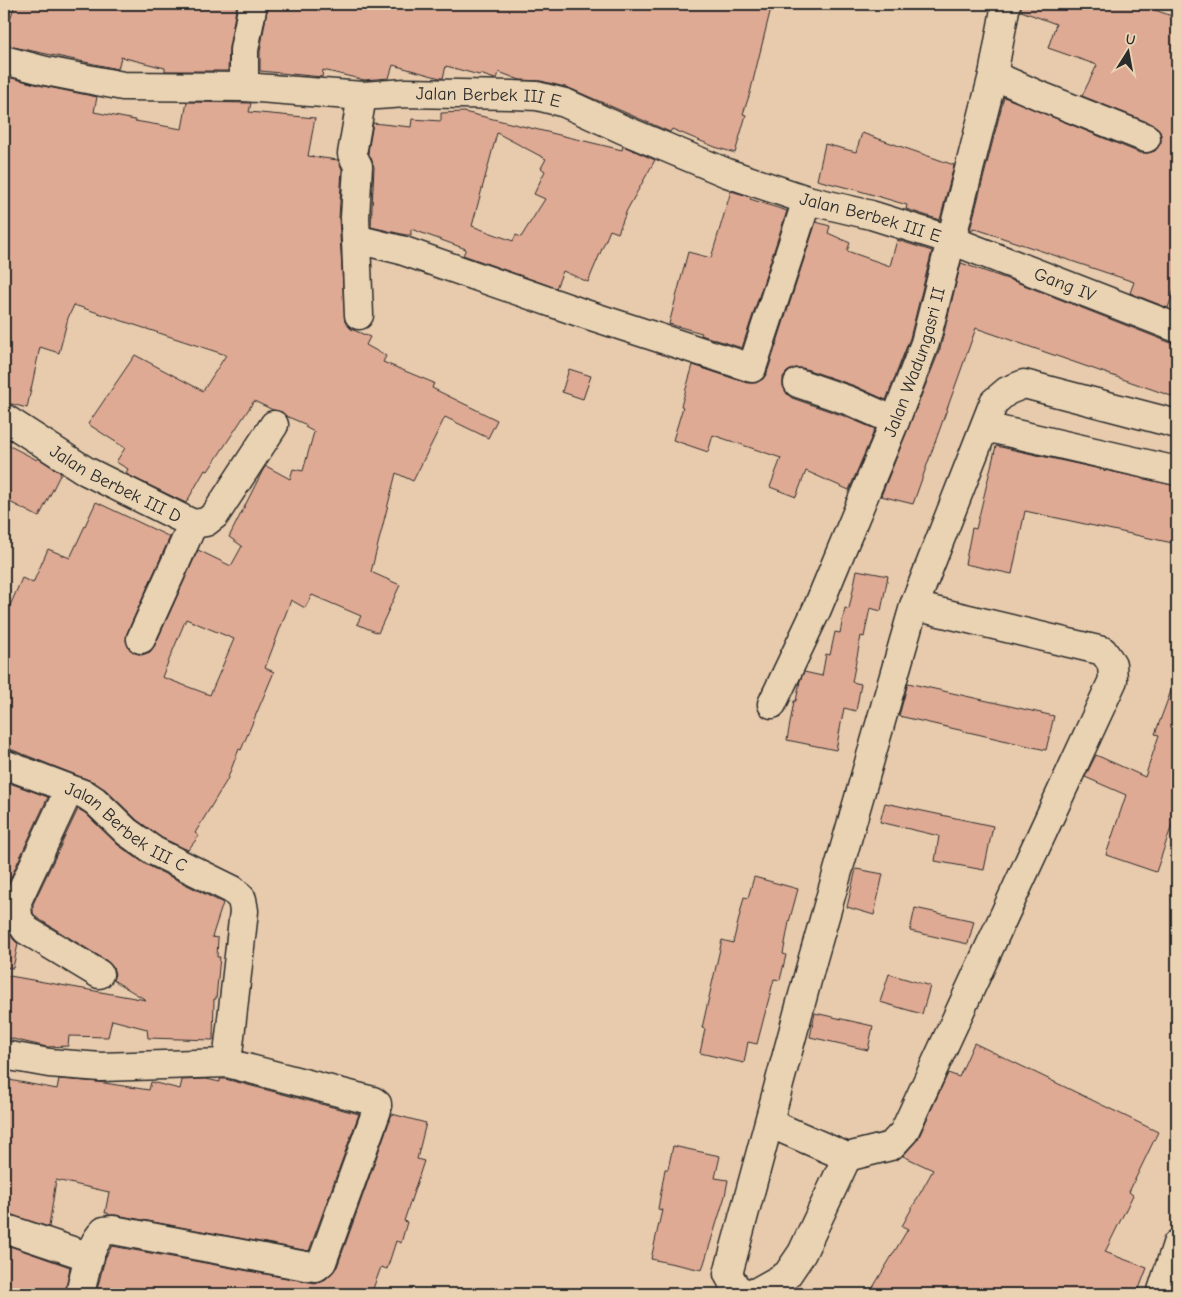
<svg xmlns="http://www.w3.org/2000/svg" width="1181" height="1298" font-family="'Comic Neue',sans-serif">
<style>
.building{fill:#dfaa94;stroke:#2b2b2b;fill-rule:evenodd}
.lines{fill:none;stroke-linecap:round;stroke-linejoin:round}
.street-casing{stroke:#2b2b2b;stroke-width:31}
.secondary-casing{stroke:#2b2b2b;stroke-width:31}
.street{stroke:#ead3b3;stroke-width:28}
.secondary{stroke:#ead3b3;stroke-width:28}
.labels{text-anchor:middle;stroke-width:4.5;stroke-linejoin:round;paint-order:stroke}
.street-label{font-size:18px;fill:#2b2b2b;stroke:#ead3b3}
</style>
<rect width="100%" height="100%" fill="#e8cbad"/>
<filter id="ink" filterUnits="userSpaceOnUse"><feTurbulence type="fractalNoise" baseFrequency=".02" numOctaves="2"/><feDisplacementMap in="SourceGraphic" scale="10" xChannelSelector="R" yChannelSelector="G"/><feConvolveMatrix kernelMatrix="1 2 1 2 8 2 1 2 1" color-interpolation-filters="sRGB"/></filter>
<g filter="url(#ink)">
<path class="building" d="M 15,4 L 237,4 L 229,47 L 228,71 L 165,71 L 165,68 L 121,57 L 118,69 L 4,45 L 4,38 Z
M 268,4 L 772,4 L 750,93 L 743,114 L 746,115 L 735,153 L 715,147 L 672,129 L 670,132 L 569,88 L 541,81 L 520,80 L 499,72 L 497,79 L 495,79 L 480,74 L 479,75 L 446,66 L 443,78 L 440,78 L 393,65 L 389,78 L 364,80 L 323,70 L 322,77 L 260,71 L 260,52 Z
M 1021,4 L 1139,4 L 1177,18 L 1177,281 L 1168,308 L 1130,293 L 1134,282 L 973,228 L 972,231 L 970,230 L 1004,97 L 1140,153 L 1148,153 L 1155,151 L 1161,143 L 1161,135 L 1159,129 L 1152,124 L 1082,96 L 1097,65 L 1048,48 L 1056,24 L 1021,11 Z
M 4,76 L 43,86 L 97,97 L 94,112 L 135,120 L 135,121 L 182,129 L 187,102 L 251,103 L 249,112 L 315,118 L 308,156 L 338,160 L 342,169 L 339,218 L 345,322 L 351,329 L 370,337 L 366,345 L 386,356 L 383,362 L 434,383 L 432,388 L 497,420 L 488,438 L 445,417 L 413,481 L 396,473 L 371,572 L 400,585 L 378,633 L 357,624 L 361,616 L 312,595 L 305,608 L 291,600 L 265,668 L 274,672 L 241,750 L 239,749 L 227,780 L 195,833 L 199,836 L 188,850 L 162,838 L 137,820 L 106,790 L 94,782 L 10,749 L 4,749 L 4,605 L 9,608 L 22,578 L 33,583 L 48,549 L 70,558 L 96,502 L 170,537 L 127,633 L 126,641 L 129,648 L 135,653 L 142,655 L 150,652 L 155,645 L 198,550 L 231,566 L 242,546 L 229,537 L 263,470 L 266,466 L 290,479 L 293,469 L 303,471 L 314,432 L 305,427 L 307,425 L 286,416 L 282,412 L 273,410 L 254,401 L 208,471 L 205,470 L 186,503 L 128,475 L 126,473 L 128,469 L 116,462 L 125,448 L 88,424 L 135,355 L 203,391 L 226,355 L 74,305 L 68,318 L 59,353 L 40,347 L 27,408 L 4,402 ZM 186,619 L 234,639 L 210,695 L 162,677 Z
M 464,112 L 622,150 L 623,146 L 655,160 L 627,210 L 618,233 L 610,230 L 588,282 L 563,271 L 556,288 L 463,255 L 466,249 L 411,229 L 411,235 L 406,235 L 371,227 L 374,167 L 368,152 L 373,123 L 411,127 L 412,119 L 441,121 L 441,113 ZM 497,133 L 546,159 L 541,168 L 545,171 L 534,194 L 545,199 L 521,237 L 516,235 L 513,241 L 472,226 Z
M 862,133 L 954,165 L 940,220 L 906,209 L 907,205 L 860,191 L 817,180 L 825,144 L 856,152 Z
M 731,191 L 751,197 L 750,199 L 787,211 L 742,348 L 701,335 L 702,333 L 669,324 L 688,252 L 711,258 Z
M 816,222 L 830,226 L 828,233 L 850,243 L 847,251 L 890,266 L 897,240 L 932,251 L 910,338 L 886,400 L 855,386 L 803,368 L 795,368 L 787,372 L 783,377 L 783,386 L 787,394 L 792,398 L 844,416 L 875,429 L 849,490 L 806,471 L 796,497 L 770,487 L 781,458 L 713,435 L 708,452 L 673,440 L 683,407 L 681,406 L 693,365 L 747,383 L 756,383 L 763,379 L 767,373 Z
M 961,263 L 1016,282 L 1171,343 L 1177,343 L 1177,398 L 976,328 L 913,504 L 881,496 L 940,349 Z
M 569,369 L 591,376 L 583,399 L 562,392 Z
M 4,443 L 37,460 L 38,458 L 61,473 L 39,517 L 4,499 Z
M 996,446 L 1177,486 L 1177,544 L 1025,511 L 1012,574 L 965,564 L 972,528 L 976,529 Z
M 857,570 L 888,576 L 881,611 L 870,608 L 864,637 L 861,636 L 852,682 L 861,684 L 856,711 L 844,708 L 836,750 L 787,740 L 794,701 L 796,701 L 800,681 L 804,672 L 822,676 L 826,654 L 830,655 L 835,632 L 840,633 L 845,608 L 849,609 Z
M 1175,680 L 1177,680 L 1177,810 L 1156,872 L 1106,855 L 1126,795 L 1085,777 L 1096,755 L 1145,777 L 1159,735 L 1155,734 Z
M 908,683 L 1054,716 L 1046,750 L 899,716 Z
M 4,781 L 48,797 L 4,892 Z
M 885,803 L 993,826 L 984,870 L 935,861 L 939,836 L 880,822 Z
M 78,809 L 85,813 L 118,845 L 145,864 L 223,903 L 212,937 L 218,938 L 217,957 L 220,957 L 216,999 L 214,999 L 213,1040 L 148,1038 L 147,1029 L 112,1020 L 108,1037 L 69,1036 L 68,1046 L 47,1047 L 4,1037 L 4,975 L 146,1000 L 113,980 L 115,974 L 113,967 L 107,961 L 37,918 L 33,913 L 33,904 Z
M 856,869 L 883,874 L 874,915 L 847,907 Z
M 754,877 L 798,889 L 789,922 L 783,954 L 786,955 L 780,980 L 774,979 L 757,1044 L 748,1042 L 744,1063 L 700,1053 L 705,1029 L 702,1028 L 722,940 L 733,943 L 744,897 L 748,898 Z
M 915,908 L 974,921 L 968,944 L 910,931 Z
M 4,923 L 13,939 L 18,944 L 13,968 L 4,967 Z
M 889,974 L 930,986 L 922,1014 L 880,1002 Z
M 815,1013 L 873,1026 L 868,1050 L 810,1037 Z
M 974,1043 L 1158,1132 L 1129,1192 L 1133,1195 L 1105,1252 L 1147,1268 L 1137,1294 L 869,1294 L 908,1229 L 902,1226 L 933,1170 L 903,1156 L 918,1139 L 948,1073 L 959,1077 Z
M 4,1079 L 57,1089 L 59,1079 L 98,1082 L 149,1090 L 151,1082 L 180,1089 L 182,1080 L 206,1079 L 220,1082 L 220,1079 L 225,1079 L 359,1114 L 309,1251 L 116,1215 L 108,1215 L 108,1213 L 105,1213 L 109,1192 L 56,1180 L 49,1227 L 4,1213 Z
M 392,1114 L 426,1123 L 417,1159 L 424,1161 L 404,1221 L 407,1222 L 401,1243 L 396,1241 L 387,1269 L 381,1267 L 371,1294 L 96,1294 L 105,1258 L 112,1246 L 303,1281 L 315,1283 L 326,1279 L 337,1267 Z
M 673,1146 L 720,1156 L 715,1178 L 728,1180 L 725,1196 L 702,1270 L 651,1259 L 662,1210 L 658,1209 L 665,1169 L 668,1169 Z
M 4,1244 L 70,1267 L 65,1294 L 19,1294 L 4,1291 Z"/>
<g class="lines">
<defs>
<g id="street">
<path id="s1" d="M 4,60 L 46,71 L 123,86 L 244,87 L 362,96 L 406,93 L 512,95 L 537,96 L 565,103 L 622,129 L 727,173 L 807,200 L 871,215 L 951,240 L 1177,328"/>
<path d="M 993,75 L 1038,95 L 1146,138"/>
<path d="M 244,87 L 244,50 L 253,4"/>
<path d="M 356,239 L 401,250 L 579,312 L 752,368 L 807,200"/>
<path d="M 359,315 L 355,217 L 358,166 L 352,154 L 362,96"/>
<path d="M 798,383 L 850,401 L 895,421"/>
<path id="s2" d="M 4,418 L 86,471 L 193,524 L 206,522 L 215,515 L 274,425"/>
<path d="M 985,427 L 1177,471"/>
<path d="M 141,639 L 193,524"/>
<path id="s3" d="M 772,704 L 817,609 L 895,421 L 925,343 L 993,75 L 1006,4"/>
<path id="s4" d="M 4,764 L 86,795 L 95,801 L 127,832 L 154,851 L 233,890 L 242,899 L 244,911 L 227,1063"/>
<path d="M 69,790 L 17,901 L 18,918 L 26,930 L 99,974"/>
<path d="M 4,1055 L 49,1063 L 101,1067 L 227,1063 L 373,1101 L 377,1104 L 377,1110 L 322,1262 L 316,1267 L 306,1266 L 113,1230 L 104,1231 C 88,1246 85,1274 80,1294"/>
<path d="M 769,1123 L 847,1157 L 891,1146 L 904,1132 L 1113,680 L 1112,664 L 1103,651 L 914,606"/>
<path d="M 4,1228 L 90,1257"/>
<path d="M 752,1294 L 737,1290 L 728,1274 L 813,958 L 914,606 L 994,402 L 1007,391 L 1024,384 L 1177,424"/>
<path d="M 753,1294 L 787,1275 L 802,1253 L 847,1157"/>
</g>
<path id="secondary" d="M 1161,1294 L 1177,1244"/>
</defs>
<use href="#street" class="street-casing"/>
<use href="#secondary" class="secondary-casing"/>
<use href="#street" class="street"/>
<use href="#secondary" class="secondary"/>
</g>
</g>
<g class="labels">
<g class="street-label">
<text dy="6" stroke="none"><textPath href="#s1" startOffset="488">Jalan Berbek III E</textPath></text>
<text dy="6" stroke="none"><textPath href="#s1" startOffset="892">Jalan Berbek III E</textPath></text>
<text dy="6" stroke="none"><textPath href="#s1" startOffset="1098">Gang IV</textPath></text>
<text dy="6" stroke="none"><textPath href="#s3" startOffset="371">Jalan Wadungasri II</textPath></text>
<text dy="6" stroke="none"><textPath href="#s2" startOffset="130">Jalan Berbek III D</textPath></text>
<text dy="6" stroke="none"><textPath href="#s4" startOffset="139">Jalan Berbek III C</textPath></text>
</g>
</g>
<rect width="1181" height="1298" fill="none" stroke="#ead3b3" stroke-width="20"/>
<rect x="10" y="10" width="1161" height="1278" fill="none" stroke="#2b2b2b" stroke-width="2" filter="url(#ink)"/>
<g transform="translate(1128 52) rotate(11)" stroke="#ead3b3" stroke-width="4" paint-order="stroke">
<path d="M0-4L9 19L0 12L-9 19Z" fill="#2b2b2b"/>
<text y="-8" font-size="14" font-weight="bold" text-anchor="middle" fill="#2b2b2b">U</text>
</g>
</svg>
